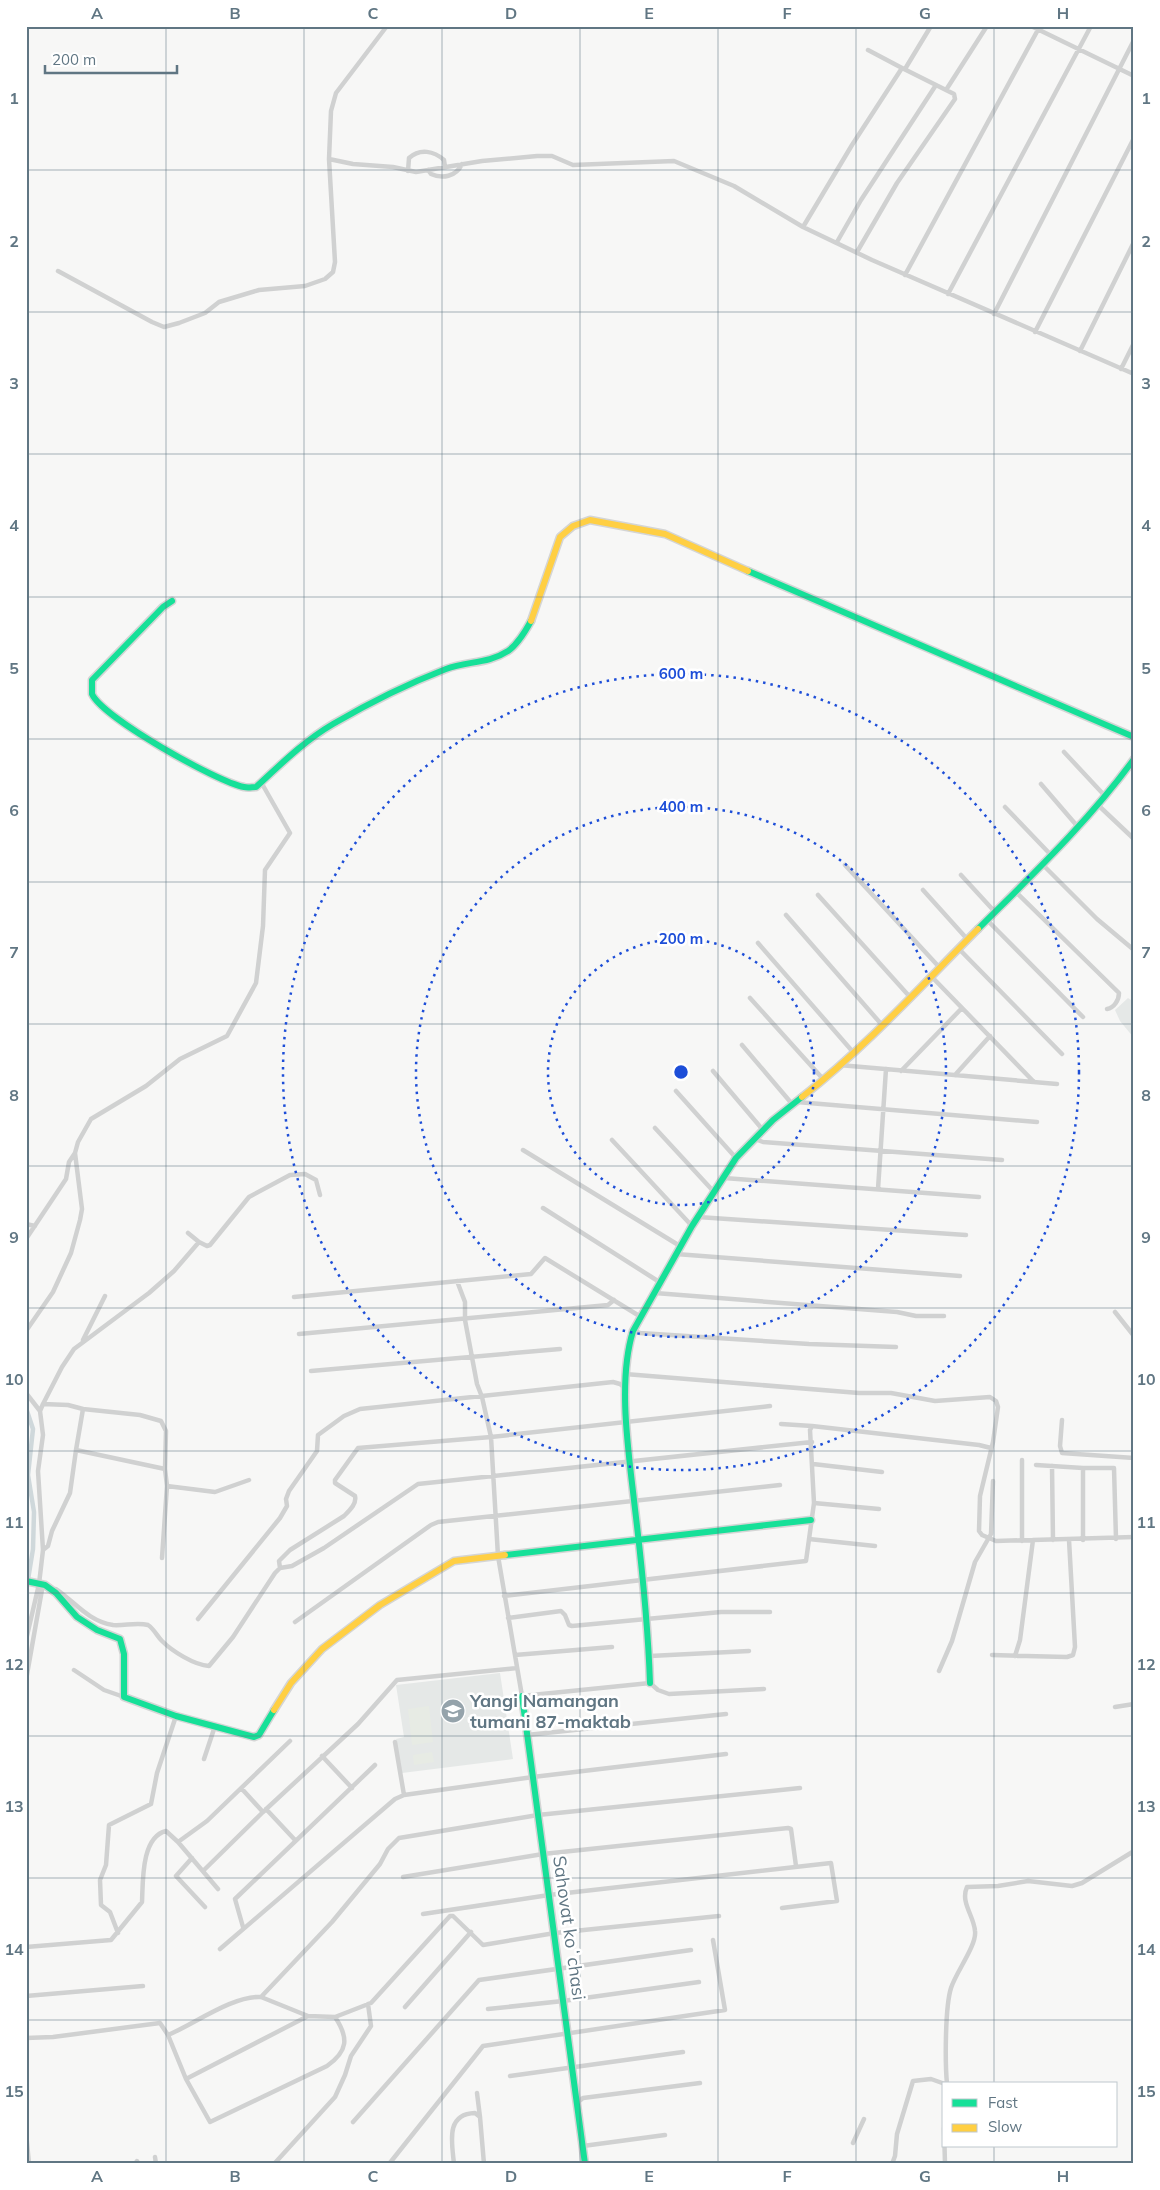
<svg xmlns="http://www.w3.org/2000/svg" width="1160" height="2190" font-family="Mulish,sans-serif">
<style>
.built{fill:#e5e8e7}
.green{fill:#e7ebe4}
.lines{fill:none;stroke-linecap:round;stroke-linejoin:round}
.canal{stroke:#cfd8db;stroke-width:4.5}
.fast-casing{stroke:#d4d5d5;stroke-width:9}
.slow-casing{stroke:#d4d5d5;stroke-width:9}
.street{stroke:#d0d1d1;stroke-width:4.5}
.fast{stroke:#16e098;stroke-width:6}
.slow{stroke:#ffcf43;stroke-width:6}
.grid{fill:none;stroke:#607683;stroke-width:1;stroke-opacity:0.55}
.ring{fill:none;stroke:#1d4ed8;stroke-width:2.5;stroke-dasharray:2.5 5}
.labels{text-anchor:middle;stroke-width:5;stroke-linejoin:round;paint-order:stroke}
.poi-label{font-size:18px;font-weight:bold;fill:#607683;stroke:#fff;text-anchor:start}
.street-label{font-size:18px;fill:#607683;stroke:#fff}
.centre{fill:#1d4ed8;stroke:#fff;stroke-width:2.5}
.ring-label{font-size:15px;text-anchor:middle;font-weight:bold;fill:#1d4ed8;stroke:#fff;stroke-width:5;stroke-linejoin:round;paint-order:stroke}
.neatline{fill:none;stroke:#607683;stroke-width:2}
.grid-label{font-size:16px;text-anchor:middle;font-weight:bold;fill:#607683}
</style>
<rect width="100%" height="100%" fill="#f7f7f6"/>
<path class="built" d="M 1128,998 L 1131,1000 L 1134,998 L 1134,1038 L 1120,1021 L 1115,1010 Z
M 500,1673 L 513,1759 L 402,1773 L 396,1739 L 404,1737 L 396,1685 Z"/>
<path class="green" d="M 429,1706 L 433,1742 L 412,1745 L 408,1709 Z
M 432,1752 L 434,1762 L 414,1765 L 413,1755 Z"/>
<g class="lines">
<path class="canal" d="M 26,1408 L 33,1429 L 28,1475 L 34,1512 L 33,1549 L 26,1592"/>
<defs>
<path id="fast" d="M 748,571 L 1134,737
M 172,601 L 163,607 L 92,680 L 92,694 C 103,718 217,782 244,787 C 248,788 252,787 256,787 C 280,765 304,741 333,724 C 369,703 407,684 446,669 C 467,661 488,664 508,651 C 518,644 525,632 531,621
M 978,929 C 1032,875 1089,821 1134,759
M 505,1555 L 811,1520
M 26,1581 L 45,1585 L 56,1593 L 77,1617 L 97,1630 L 120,1639 L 124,1654 L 124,1697 L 176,1716 L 254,1737 L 259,1735 L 274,1710
M 650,1683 C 648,1624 642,1567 635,1509 C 629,1454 617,1383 633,1331 L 692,1226 L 736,1158 L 773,1120 L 802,1097
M 522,1696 L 585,2164"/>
<path id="slow" d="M 531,621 L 560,537 L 573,526 L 590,520 L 665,534 L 748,571
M 802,1097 C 866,1047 921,986 978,929
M 274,1710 L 291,1683 L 322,1649 L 380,1605 L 454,1561 L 505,1555"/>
</defs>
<use href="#fast" class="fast-casing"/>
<use href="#slow" class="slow-casing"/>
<path class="street" d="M 1031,26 L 1134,76
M 868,50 L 902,68
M 905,69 L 931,26
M 946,90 L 987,26
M 329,159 L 353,164 L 393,167 L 416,172 L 482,161 L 537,156 L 552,156 L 573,165 L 674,161 L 734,186 L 803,227 L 872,260 L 1134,374
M 428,170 L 431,174 C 442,179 456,177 462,164
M 408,171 L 409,158 C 420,148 434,151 444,160 L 445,167
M 803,227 L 852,145 L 902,68 L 954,94 L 955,99 L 897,183 L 857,252
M 837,242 L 861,200 L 936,85
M 58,271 L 152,322 L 164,327 L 179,323 L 205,313 L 219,302 L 259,290 L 305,286 L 325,279 L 333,272 L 335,262 L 329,159 L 331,111 L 336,93 L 387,26
M 905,275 L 1040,26
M 948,294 L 1091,26
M 994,314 L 1134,40
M 1035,332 L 1134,138
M 1080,351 L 1134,242
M 1121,369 L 1134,343
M 1064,752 L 1105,796
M 1041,784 L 1078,827
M 1098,805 L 1134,839
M 1005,807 L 1051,855
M 1042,864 L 1097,919 L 1134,950
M 845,865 L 940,968
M 961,875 L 995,912
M 923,890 L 968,940
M 1015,891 L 1119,993 C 1119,1000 1114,1008 1107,1009
M 818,895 L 910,997
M 786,915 L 882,1025
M 987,920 L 1083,1017
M 758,943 L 853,1052
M 959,949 L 1062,1054
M 931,976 L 1034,1082
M 750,998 L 824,1080
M 742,1045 L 793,1105
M 839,1065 L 1057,1084
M 713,1071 L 763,1130
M 901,1071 L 962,1008
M 955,1075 L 990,1036
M 676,1091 L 736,1158
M 797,1102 L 1037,1122
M 655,1128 L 715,1193
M 755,1139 L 763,1142 L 1002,1160
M 612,1140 L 692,1226
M 523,1150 L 680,1246
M 724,1178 L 979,1197
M 878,1189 L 886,1069
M 543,1208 L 661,1283
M 698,1217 L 966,1235
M 26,1224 L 35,1226
M 188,1233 L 199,1242
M 26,1239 L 66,1179 L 69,1162 L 75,1153
M 676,1254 L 960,1276
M 457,1281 L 465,1302 L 465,1320 L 477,1384 L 482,1397 L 491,1437 L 498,1556 L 522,1696 L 650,1683 L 658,1690 L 669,1694 L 764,1689
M 655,1293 L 897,1312 L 916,1316 L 944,1316
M 294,1297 L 531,1274 L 545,1258 L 641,1317
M 1115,1312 L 1134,1336
M 26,1331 L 53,1292 L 71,1253 L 80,1220 L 82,1209 L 75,1153 L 78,1142 L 91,1119 L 146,1086 L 180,1059 L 227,1036 L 256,983 L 263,926 L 265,870 L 290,833 L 261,782
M 633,1331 L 640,1333 L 809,1344 L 896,1347
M 299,1334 L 608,1305 L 614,1300
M 83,1340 L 105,1296
M 311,1371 L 560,1349
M 625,1374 L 859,1393 L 891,1393 L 935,1401 L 990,1397 L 996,1401 L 998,1407 L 993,1442 L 980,1496 L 979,1531 L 982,1535 L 996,1541 L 1134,1537
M 26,1393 L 40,1411
M 43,1404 L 68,1405 L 83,1409 L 76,1450 L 165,1469 L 167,1486 L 215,1492 L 249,1480
M 83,1409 L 140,1415 L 161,1421 L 166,1431 L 165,1469
M 1062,1420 L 1060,1446 L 1062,1453 L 1134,1458
M 781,1424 L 812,1426
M 1022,1460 L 1022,1541
M 813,1464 L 882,1472
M 1036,1465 L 1083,1468 L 1083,1540
M 1052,1466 L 1053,1540
M 1083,1468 L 1114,1468 L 1116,1539
M 814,1503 L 879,1509
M 809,1539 L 875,1546
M 43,1550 L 48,1546 L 52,1531 L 70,1493 L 76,1450
M 162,1558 L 167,1486
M 280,1568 L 279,1561 L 290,1550 L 344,1516 C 349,1511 357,1504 355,1496 L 335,1483 L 335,1480 L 358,1448 L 491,1437 L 770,1406
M 56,1589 C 75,1602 88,1621 113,1625 C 124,1626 137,1622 148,1625 C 154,1629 157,1636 162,1641 C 172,1651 194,1665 209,1666 L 233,1637 L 275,1573 L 280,1568 L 292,1566 L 324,1548 L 418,1484 L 812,1442
M 504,1596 L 806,1561 L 814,1503 L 810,1430 L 812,1426 L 979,1445 L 991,1448
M 508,1618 L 561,1611 L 565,1615 L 569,1625 L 572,1626 L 721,1612 L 770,1612
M 198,1619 L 280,1518 L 287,1506 L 286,1499 L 289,1491 L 317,1451 L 318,1435 L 344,1416 L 360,1409 L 613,1382 L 620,1384 L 625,1388
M 295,1622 L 431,1525 L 438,1522 L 780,1485
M 26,1640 L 39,1584 L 43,1550 L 38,1471 L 43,1435 L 40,1411 L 43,1404 L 62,1367 L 74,1349 L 149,1293 L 174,1271 L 199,1242 L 207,1246 L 210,1245 L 249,1197 L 290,1175 L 305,1174 L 316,1180 L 320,1195
M 515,1655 L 612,1647
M 992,1655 L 1067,1657 L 1073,1655 L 1075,1647 L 1069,1540
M 650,1656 L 749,1651
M 1015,1656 L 1020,1640 L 1033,1540
M 74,1670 L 104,1690 L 124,1697
M 939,1671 L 952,1641 L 975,1562 L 991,1534 L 993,1481
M 26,1680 L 43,1584
M 1115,1707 L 1134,1704
M 527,1735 L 726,1714
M 395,1742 L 404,1795
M 322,1756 L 352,1788
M 204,1759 L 215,1726
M 242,1789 L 263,1812
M 266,1809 L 295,1840
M 178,1842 L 207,1821 L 290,1741
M 192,1858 L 176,1876 L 205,1907
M 203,1871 L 263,1812 L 358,1724 L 397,1680 L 517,1668
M 403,1877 L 543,1854 L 788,1828 L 791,1829 L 796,1866
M 423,1914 L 549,1895 L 831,1863 L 837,1901 L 782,1908
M 243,1927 L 235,1899 L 375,1765
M 118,1933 L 110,1912 L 101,1905 L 100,1880 L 106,1865 L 109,1825 L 151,1804 L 157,1773 L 176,1716
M 26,1947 L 111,1940 L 142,1902 C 143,1882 141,1837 166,1831 L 178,1842 L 218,1889
M 220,1949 L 395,1799 L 404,1795 L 533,1777 L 726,1754
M 26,1996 L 143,1986
M 261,1997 L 332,1922 L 380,1864 L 388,1849 L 399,1838 L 538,1815 L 800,1788
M 405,2007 L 471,1932
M 488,2009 L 563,2001 L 699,1982
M 335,2017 L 371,2003 L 450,1916 L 453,1916 L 483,1945 L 555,1933 L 719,1916
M 26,2038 L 53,2037 L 160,2023 L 168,2035 C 194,2024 234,1995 261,1997 L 308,2016 L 335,2017 C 349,2038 348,2051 327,2066 L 210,2122 L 186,2079 L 168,2035
M 510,2076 L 683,2052
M 186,2079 L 308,2016
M 947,2084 C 945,2063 945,2007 951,1988 C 956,1972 977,1945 975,1931 C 974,1916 960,1902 967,1887 L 998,1886 L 1028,1881 L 1072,1886 L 1082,1883 L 1134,1851
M 477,2093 L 480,2117
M 577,2103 L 583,2098 L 700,2083
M 353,2122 L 479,1980 L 691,1950
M 944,2128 L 945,2164
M 26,2132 L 29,2164
M 853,2143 L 864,2119
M 583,2146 L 665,2135
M 155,2157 L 156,2164
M 135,2164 L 137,2161
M 274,2164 L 335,2097 L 345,2075 L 351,2056 L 371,2026 L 368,2004
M 389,2164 L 483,2046 L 725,2010 L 713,1940
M 454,2164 C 452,2143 445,2114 475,2113 L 480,2117 L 484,2164
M 892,2164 L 895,2156 L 897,2134 L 913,2081 L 931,2079 L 945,2084"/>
<use href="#fast" class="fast"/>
<use href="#slow" class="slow"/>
</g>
<path class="grid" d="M 166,26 L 166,2164M 304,26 L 304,2164M 442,26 L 442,2164M 580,26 L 580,2164M 718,26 L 718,2164M 856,26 L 856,2164M 994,26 L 994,2084M 26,170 L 1134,170M 26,312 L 1134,312M 26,454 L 1134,454M 26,597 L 1134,597M 26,739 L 1134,739M 26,882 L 1134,882M 26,1024 L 1134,1024M 26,1166 L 1134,1166M 26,1308 L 1134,1308M 26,1451 L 1134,1451M 26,1593 L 1134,1593M 26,1736 L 1134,1736M 26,1878 L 1134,1878M 26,2020 L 1134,2020M 994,2146 L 994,2164"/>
<g class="ring">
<circle cx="681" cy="1072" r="133"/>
<circle cx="681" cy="1072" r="265"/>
<circle cx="681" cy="1072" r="398"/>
</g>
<defs>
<symbol id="school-disc" viewBox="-11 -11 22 22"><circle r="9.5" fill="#95a3ab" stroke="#fff"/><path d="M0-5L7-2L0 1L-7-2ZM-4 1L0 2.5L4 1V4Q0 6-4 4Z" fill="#fff"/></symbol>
</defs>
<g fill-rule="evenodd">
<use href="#school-disc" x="439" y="1697" width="28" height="28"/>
</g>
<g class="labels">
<g class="poi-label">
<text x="470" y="1707">Yangi Namangan<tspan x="470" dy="21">tumani 87-maktab</tspan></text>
</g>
<g class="street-label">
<text transform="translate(569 1928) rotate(82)" y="6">Sahovat koʻchasi</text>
</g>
</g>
<circle cx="681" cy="1072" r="8" class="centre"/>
<g class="ring-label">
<text x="681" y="679">600 m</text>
<text x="681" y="812">400 m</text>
<text x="681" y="944">200 m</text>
</g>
<rect width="1160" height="2190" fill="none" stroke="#ffffff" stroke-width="55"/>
<rect x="942" y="2082" width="175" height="65" fill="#ffffff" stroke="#bfc8cd"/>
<rect x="952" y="2099" width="25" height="8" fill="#16e098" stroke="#bfc8cd"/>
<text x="988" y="2108" font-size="15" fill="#607683">Fast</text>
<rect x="952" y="2124" width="25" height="8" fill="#ffcf43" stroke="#bfc8cd"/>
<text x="988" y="2132" font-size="15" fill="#607683">Slow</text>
<path d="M45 65v8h132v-8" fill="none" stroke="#607683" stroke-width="2.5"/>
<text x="52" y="65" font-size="15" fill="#607683" stroke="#ffffff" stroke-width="4" paint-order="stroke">200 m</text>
<rect x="28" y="28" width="1104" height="2134" class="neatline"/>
<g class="grid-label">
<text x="97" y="19">A</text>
<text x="235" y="19">B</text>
<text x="373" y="19">C</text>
<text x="511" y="19">D</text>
<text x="649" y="19">E</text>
<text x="787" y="19">F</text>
<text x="925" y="19">G</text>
<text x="1063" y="19">H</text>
<text x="14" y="104">1</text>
<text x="1146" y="104">1</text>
<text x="14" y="247">2</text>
<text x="1146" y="247">2</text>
<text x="14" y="389">3</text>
<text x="1146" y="389">3</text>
<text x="14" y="531">4</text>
<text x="1146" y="531">4</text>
<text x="14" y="674">5</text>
<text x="1146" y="674">5</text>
<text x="14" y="816">6</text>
<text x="1146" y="816">6</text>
<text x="14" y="958">7</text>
<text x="1146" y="958">7</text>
<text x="14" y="1101">8</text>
<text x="1146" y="1101">8</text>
<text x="14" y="1243">9</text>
<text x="1146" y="1243">9</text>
<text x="14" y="1385">10</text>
<text x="1146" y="1385">10</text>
<text x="14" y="1528">11</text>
<text x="1146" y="1528">11</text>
<text x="14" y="1670">12</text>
<text x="1146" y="1670">12</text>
<text x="14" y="1812">13</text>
<text x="1146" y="1812">13</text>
<text x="14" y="1955">14</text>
<text x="1146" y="1955">14</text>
<text x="14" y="2097">15</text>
<text x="1146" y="2097">15</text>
<text x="97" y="2182">A</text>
<text x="235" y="2182">B</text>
<text x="373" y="2182">C</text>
<text x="511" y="2182">D</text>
<text x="649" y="2182">E</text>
<text x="787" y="2182">F</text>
<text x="925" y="2182">G</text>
<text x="1063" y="2182">H</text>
</g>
</svg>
